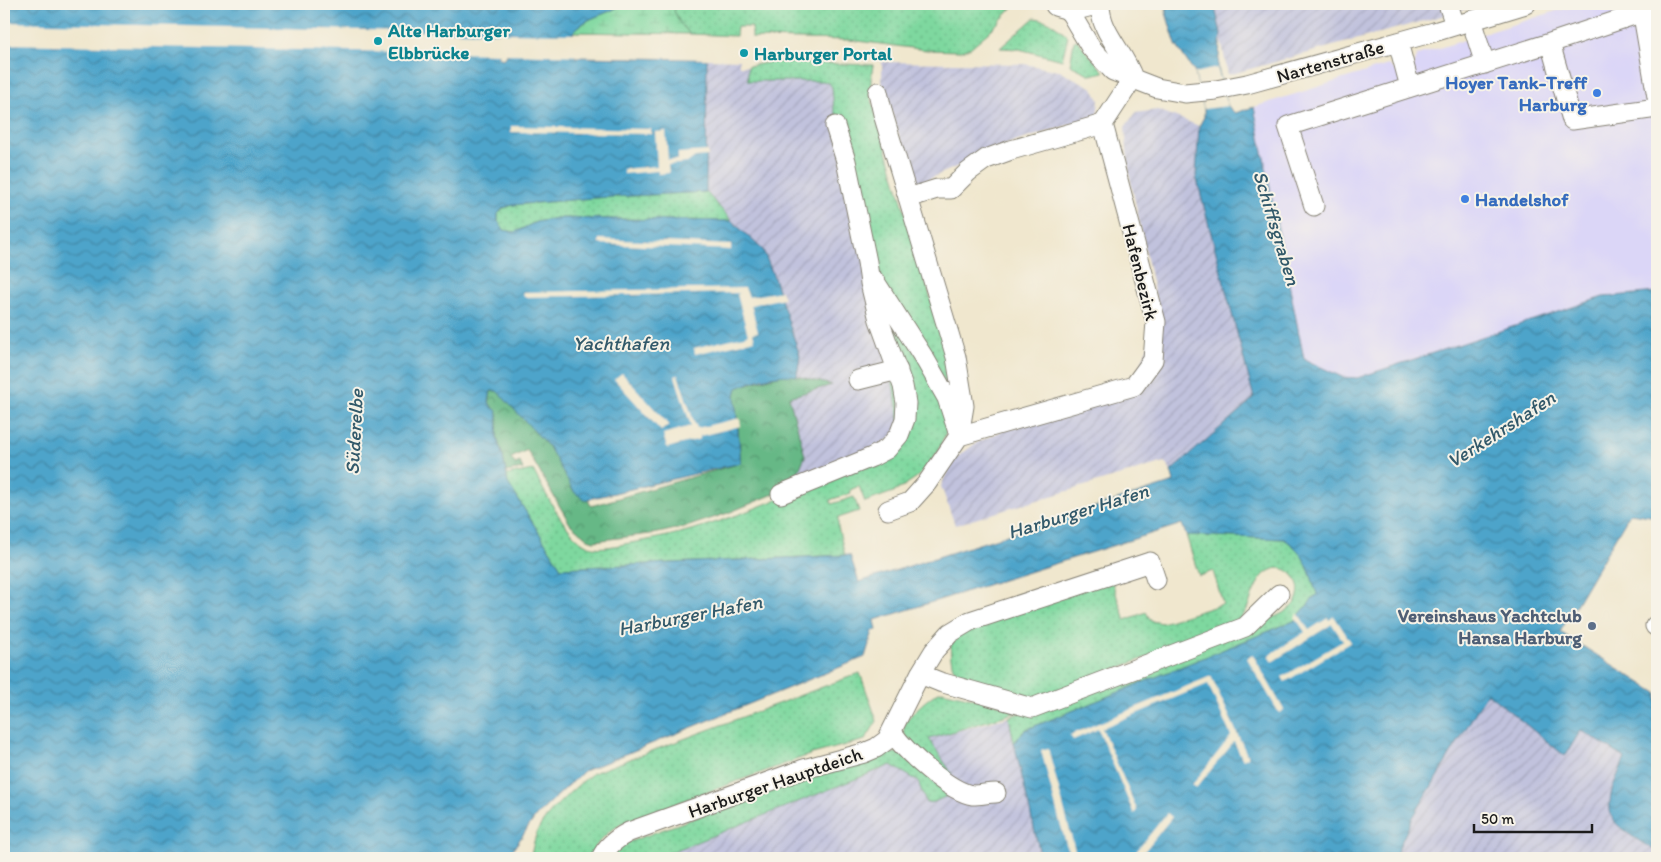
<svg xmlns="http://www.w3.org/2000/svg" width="1661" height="862" font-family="Itim,sans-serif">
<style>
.built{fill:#dbd6f7}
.industrial{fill:url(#industrial-furrows)}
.grass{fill:url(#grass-dots);stroke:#4d7a5e}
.forest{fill:url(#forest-crowns);stroke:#416a51}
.wetland{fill:url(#wetland-marsh);stroke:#4d7a5e}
.water{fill:url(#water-waves);stroke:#356073;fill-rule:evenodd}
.pier{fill:#f0e7ce}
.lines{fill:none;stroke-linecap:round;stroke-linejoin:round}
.minor-casing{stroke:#868275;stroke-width:21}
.major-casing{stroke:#868275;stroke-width:26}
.minor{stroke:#fff;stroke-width:19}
.major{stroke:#fff;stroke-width:24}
.culture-dot{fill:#0f9aa8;stroke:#f7f3e8;stroke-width:2}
.shop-dot{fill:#3f7fe0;stroke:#f7f3e8;stroke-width:2}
.service-dot{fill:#5c6f8a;stroke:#f7f3e8;stroke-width:2}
.labels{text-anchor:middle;stroke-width:4;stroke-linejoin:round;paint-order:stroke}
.culture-label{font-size:19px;font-weight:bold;fill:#0d838f;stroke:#f7f3e8;text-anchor:start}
.street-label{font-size:19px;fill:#1c1c1c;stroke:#f7f3e8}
.shop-label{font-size:19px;font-weight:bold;fill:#366cbe;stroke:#f7f3e8;text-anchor:end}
.service-label{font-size:19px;font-weight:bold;fill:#4e5e75;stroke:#f7f3e8;text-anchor:end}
.water-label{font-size:20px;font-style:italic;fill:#32596a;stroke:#f7f3e8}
</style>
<defs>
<pattern id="industrial-furrows" width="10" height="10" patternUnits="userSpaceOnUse" patternTransform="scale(1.25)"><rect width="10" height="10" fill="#c1c2dd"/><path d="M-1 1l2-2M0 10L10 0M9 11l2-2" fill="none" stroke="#a5a6bd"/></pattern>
<pattern id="grass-dots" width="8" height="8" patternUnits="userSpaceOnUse" patternTransform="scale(1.25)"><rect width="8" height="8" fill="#7ed89f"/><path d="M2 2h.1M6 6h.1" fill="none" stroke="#6cb988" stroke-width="1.8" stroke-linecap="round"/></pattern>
<pattern id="forest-crowns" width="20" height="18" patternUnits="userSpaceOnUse" patternTransform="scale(1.25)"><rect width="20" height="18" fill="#66b886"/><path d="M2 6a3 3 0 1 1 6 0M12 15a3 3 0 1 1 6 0" fill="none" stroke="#53956d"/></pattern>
<pattern id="wetland-marsh" width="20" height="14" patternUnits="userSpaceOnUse" patternTransform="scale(1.25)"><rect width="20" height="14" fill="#7ed89f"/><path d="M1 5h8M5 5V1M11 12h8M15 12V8" fill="none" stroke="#6cb988"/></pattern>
<pattern id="water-waves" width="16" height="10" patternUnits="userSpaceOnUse" patternTransform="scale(1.25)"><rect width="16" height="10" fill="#4ea4ca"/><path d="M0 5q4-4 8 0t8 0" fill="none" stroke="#4085a3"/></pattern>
</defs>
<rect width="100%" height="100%" fill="#f7f3e8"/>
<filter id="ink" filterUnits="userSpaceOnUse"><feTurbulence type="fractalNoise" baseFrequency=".02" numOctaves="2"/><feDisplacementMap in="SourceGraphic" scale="10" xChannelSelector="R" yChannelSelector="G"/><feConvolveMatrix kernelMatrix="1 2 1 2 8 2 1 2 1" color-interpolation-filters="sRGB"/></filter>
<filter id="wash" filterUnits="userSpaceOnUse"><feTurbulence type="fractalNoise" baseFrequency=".0096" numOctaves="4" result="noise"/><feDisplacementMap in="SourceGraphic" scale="20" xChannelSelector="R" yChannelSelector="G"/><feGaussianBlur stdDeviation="1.12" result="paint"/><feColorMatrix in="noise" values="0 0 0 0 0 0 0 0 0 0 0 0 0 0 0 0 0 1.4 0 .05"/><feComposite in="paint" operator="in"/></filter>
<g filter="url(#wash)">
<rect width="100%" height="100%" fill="#f0e7ce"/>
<path class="built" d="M 1585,4 L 1657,4 L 1657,292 L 1649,292 L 1357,378 L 1342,378 L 1304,359 L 1254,107 L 1388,65 L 1398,73 L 1412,69 L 1417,55 L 1556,11 Z"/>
<path class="industrial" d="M 1214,4 L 1485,4 L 1228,75 Z
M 707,59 L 739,60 L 739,66 L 748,66 L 773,62 L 832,64 L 869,244 L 876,258 L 882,282 L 909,428 L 797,492 L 765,379 L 797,375 L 800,356 L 772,272 L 763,250 L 732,221 L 706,192 Z
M 882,62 L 1024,64 L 1060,71 L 1093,88 L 1099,100 L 1097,116 L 1008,144 L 915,185 L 882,82 Z
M 1158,110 L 1199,126 L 1196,176 L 1254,398 L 1171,471 L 1164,462 L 955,525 L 941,486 L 951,462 L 976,443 L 1004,430 L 1130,395 L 1159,315 L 1129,173 L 1125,127 L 1135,113 Z
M 1487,693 L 1564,755 L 1581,730 L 1625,758 L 1611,795 L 1619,827 L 1657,852 L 1657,858 L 1394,858 L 1412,819 Z
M 1009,717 L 1041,858 L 656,858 L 676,849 L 895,764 L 929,784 L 948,769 L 928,739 Z"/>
<path class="grass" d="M 677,4 L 1016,4 L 990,31 L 970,48 L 961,51 L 927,50 L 850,40 L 752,38 L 752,27 L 737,27 L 736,36 L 690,34 L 680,23 L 674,11 Z
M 1034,18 C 1048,19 1058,27 1068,36 L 1062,60 L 1019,49 L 1000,48 Z
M 1077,40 L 1104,72 L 1091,75 L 1070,65 L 1074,41 Z
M 773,62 L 873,65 L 871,79 L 871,97 L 943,340 L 958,403 L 882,283 L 876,258 L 869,245 L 852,162 L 834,109 L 832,87 L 829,83 L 823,81 L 748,81 L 748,66 Z
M 706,192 L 732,221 L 557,218 L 536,222 L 515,232 L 503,230 L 498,221 L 498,214 L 504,208 L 513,205 L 593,198 Z
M 876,292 L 933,380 L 948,422 L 947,430 L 938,451 L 929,465 L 917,477 L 896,491 L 865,502 L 859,486 L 850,490 L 851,493 L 830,500 L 832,504 L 854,497 L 859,511 L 838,518 L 838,527 L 845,555 L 561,568 L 508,483 L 507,475 L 533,470 C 544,490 567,538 589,546 C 600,550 618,545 630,543 C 728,529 816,482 903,439 Z
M 1186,535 L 1284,539 C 1306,553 1309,571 1317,594 L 1294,621 L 1025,730 L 1014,743 L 1009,717 L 1260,623 C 1270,618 1283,615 1291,607 C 1311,589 1288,556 1266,573 C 1255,582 1252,599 1246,611 C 1243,616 1240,620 1237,624 L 1028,701 L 959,679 C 953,671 949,656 951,646 C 952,641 957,636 960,632 L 1111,579 L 1125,620 L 1146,612 L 1151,621 L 1162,623 L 1223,604 L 1213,571 L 1199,576 Z
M 860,673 L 877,721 L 865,740 L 812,754 L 625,822 C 608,831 597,841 589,858 L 530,858 C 533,849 534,837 539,828 C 549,810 576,786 593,773 Z
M 942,691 L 1023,710 L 929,739 L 952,774 L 926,757 L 905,736 C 903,731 903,728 905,724 C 909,714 933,693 942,691 Z
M 887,753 L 899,753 L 949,795 L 934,802 L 926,803 L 918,781 L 891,765 L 656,858 L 608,858 L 620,845 L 847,763 Z"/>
<path class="forest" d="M 785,374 L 797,376 L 832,385 L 789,397 L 805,456 L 794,482 L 774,494 L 728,513 L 689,526 L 658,533 L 594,541 L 588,539 L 570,524 L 527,450 L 511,458 L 515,464 L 520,462 L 523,469 L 506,472 L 503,457 L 497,438 L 498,415 L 497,411 L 491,406 L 489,402 L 491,391 L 497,391 L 563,450 L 591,506 L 741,463 L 735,395 L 737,387 Z"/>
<path class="wetland" d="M 623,4 L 677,4 L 674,11 L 680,23 L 690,34 L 573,32 C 588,15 606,16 623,4 Z"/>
<path class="water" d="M 4,4 L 623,4 C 606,16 588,15 573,32 L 575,57 L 707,59 L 706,192 L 593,198 L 513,205 L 503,208 L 498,214 L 498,221 L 504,230 L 515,232 L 536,222 L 556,218 L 732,221 L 763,250 L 772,272 L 800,356 L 797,376 C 777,373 756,380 737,388 L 735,395 L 741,463 L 585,500 L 574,492 L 549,447 L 497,391 L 491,391 L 489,402 L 491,406 L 497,411 L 498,415 L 497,438 L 503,457 L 508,483 L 561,568 L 850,555 L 859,582 L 1174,482 L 1171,471 L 1254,398 L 1196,176 L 1199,126 L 1204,117 L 1204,109 L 1195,73 L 1176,45 L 1166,13 L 1167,4 L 1214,4 L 1221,33 L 1218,68 L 1228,106 L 1235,113 L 1254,107 L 1304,359 L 1342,377 L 1357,378 L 1603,297 L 1657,292 L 1657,517 L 1630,513 L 1560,632 L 1657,693 L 1657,852 C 1646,844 1614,828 1611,815 C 1606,796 1618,775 1625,758 L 1581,730 L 1565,756 L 1487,693 L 1412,819 L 1394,858 L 1041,858 L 1014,743 L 1025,730 L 1294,621 L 1317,594 C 1309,571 1306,553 1284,539 L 1186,535 L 1182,524 L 875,620 L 877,630 L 873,631 L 865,657 L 584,771 L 536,816 L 507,858 L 4,858 ZM 502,27 L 506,31 L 507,56 L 502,59 L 498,56 L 498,31 Z"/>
<path class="pier" d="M 4,22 L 500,33 L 500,54 L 4,44 Z
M 504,33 L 576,34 L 577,54 L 707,56 L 709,59 L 504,54 Z
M 1217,68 L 1228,106 L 1204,109 L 1195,73 Z
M 511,126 L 651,129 L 651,134 L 511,132 Z
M 666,131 L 668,160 L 678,160 L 678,153 L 708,151 L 708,156 L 695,157 L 687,163 L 668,165 L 669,173 L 658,174 L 658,171 L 624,174 L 623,169 L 657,166 L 655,132 Z
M 599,239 L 731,245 L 731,250 L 599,244 Z
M 745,288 L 749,297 L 781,291 L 784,298 L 751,305 L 758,332 L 753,333 L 755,340 L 695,354 L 694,348 L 748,335 L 737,294 L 740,293 L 524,297 L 523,292 Z
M 622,373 L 669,425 L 661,431 L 614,379 Z
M 678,375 L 695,425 L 696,425 L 697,428 L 740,418 L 741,426 L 700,436 L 700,439 L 667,448 L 663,434 L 691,426 L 675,376 Z
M 1298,613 L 1309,630 L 1328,618 L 1329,620 L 1334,616 L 1351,642 L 1285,682 L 1282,677 L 1343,641 L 1332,624 L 1272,662 L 1268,656 L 1305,632 L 1295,617 Z
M 1253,655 L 1284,710 L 1279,713 L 1247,658 Z
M 1211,676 L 1248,757 L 1243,760 L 1234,742 L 1196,788 L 1192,785 L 1231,736 L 1208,684 L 1102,728 L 1137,810 L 1134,814 L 1098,729 L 1073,740 L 1070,735 Z
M 1048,748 L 1077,858 L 1070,858 L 1056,808 L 1041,750 Z
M 1167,813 L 1172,817 L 1139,858 L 1131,858 Z"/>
</g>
<g filter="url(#ink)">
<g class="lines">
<defs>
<path id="minor" d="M 1100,4 C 1100,33 1124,51 1133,78
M 1448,4 L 1455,25
M 1641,4 L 1657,97
M 1064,6 L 1071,14 L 1091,48 L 1113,71 L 1157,88 L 1185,93 L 1216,90 L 1247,84 L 1434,32 L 1526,4
M 1643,12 L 1550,43 L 1572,120 L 1657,108
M 1471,20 L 1485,64
M 1398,42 L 1410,87
M 878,92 L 883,114 L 956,357 L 964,406 L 959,436 L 927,483 L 910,502 L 888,510
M 908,198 L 937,189 L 951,189 L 968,172 L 986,159 L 1011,150 L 1103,124 L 1133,78
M 1314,206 L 1288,126 L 1550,43
M 874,280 L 926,361 L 947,398 L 958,432
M 858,380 L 898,370
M 959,436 L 1134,386 L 1153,360 L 1156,322 L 1103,124
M 781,494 L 872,457 L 887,449 L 899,435 L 905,419 L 906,403 L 903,386 L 879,320 L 870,283 L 867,262 L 846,161 L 835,126
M 1655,626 L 1657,627
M 920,674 L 940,682 L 1032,708 L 1245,627 L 1279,594
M 892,732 C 905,751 949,792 973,795 C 980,795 989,793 996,793
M 601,858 C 607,845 617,838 629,832 L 804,769 L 864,753 L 876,748 L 887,740 L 920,674 L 934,651 L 950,633 L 970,621 L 1150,562 L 1156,580"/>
<path id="major" d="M 1057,4 C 1068,8 1078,8 1090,4"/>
</defs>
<use href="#minor" class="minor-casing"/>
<use href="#major" class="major-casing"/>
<use href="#minor" class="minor"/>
<use href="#major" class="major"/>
</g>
</g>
<g class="culture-dot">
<circle cx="378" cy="41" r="5"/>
<circle cx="744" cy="53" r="5"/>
</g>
<g class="shop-dot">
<circle cx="1597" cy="93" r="5"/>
<circle cx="1465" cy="199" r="5"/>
</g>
<circle class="service-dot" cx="1592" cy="626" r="5"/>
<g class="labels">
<g class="culture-label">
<text x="388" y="37">Alte Harburger<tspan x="388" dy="22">Elbbrücke</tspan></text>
<text x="754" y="60">Harburger Portal</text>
</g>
<g class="street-label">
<text transform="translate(1330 61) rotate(-16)" y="7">Nartenstraße</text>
<text transform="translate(1141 272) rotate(76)" y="7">Hafenbezirk</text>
<text transform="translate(775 782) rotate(-19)" y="7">Harburger Hauptdeich</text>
</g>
<g class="shop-label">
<text x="1587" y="89">Hoyer Tank-Treff<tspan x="1587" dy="22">Harburg</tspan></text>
<text x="1475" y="206" text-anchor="start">Handelshof</text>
</g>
<g class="service-label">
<text x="1582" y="622">Vereinshaus Yachtclub<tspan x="1582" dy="22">Hansa Harburg</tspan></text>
</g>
<g class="water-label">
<text transform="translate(1277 228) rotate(73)" y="7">Schiffsgraben</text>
<text x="621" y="350">Yachthafen</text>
<text transform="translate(1501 429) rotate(-33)" y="7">Verkehrshafen</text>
<text transform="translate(354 432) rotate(-87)" y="7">Süderelbe</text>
<text transform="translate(1078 511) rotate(-17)" y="7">Harburger Hafen</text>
<text transform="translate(690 615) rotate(-11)" y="7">Harburger Hafen</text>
</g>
</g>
<rect width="1661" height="862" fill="none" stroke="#f7f3e8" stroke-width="20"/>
<path d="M1474 824v8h118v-8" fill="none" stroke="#1c1c1c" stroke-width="2.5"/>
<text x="1481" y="824" font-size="15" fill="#1c1c1c" stroke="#f7f3e8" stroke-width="4" paint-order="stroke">50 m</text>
</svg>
